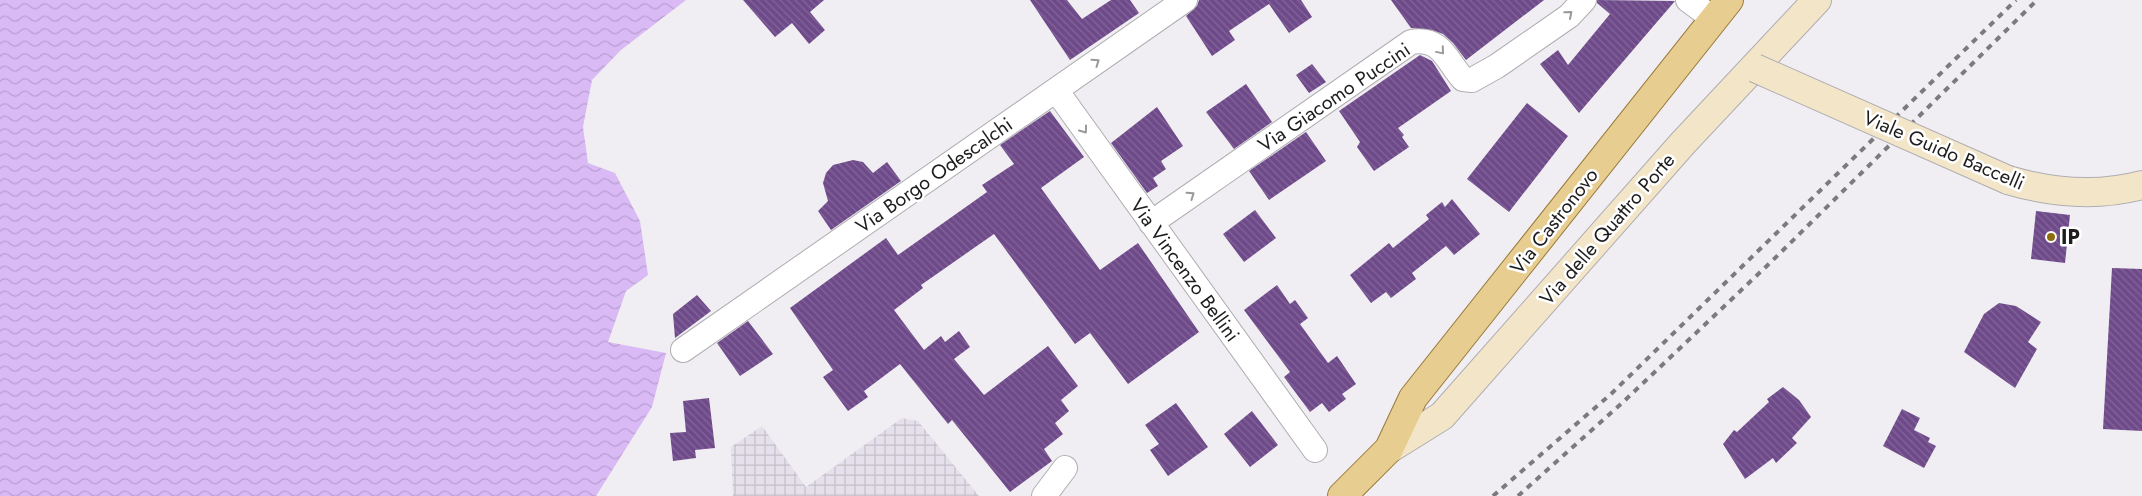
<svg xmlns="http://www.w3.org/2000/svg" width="2142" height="496" font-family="Jost,sans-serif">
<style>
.industrial{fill:url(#industrial-grid)}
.water{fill:url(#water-waves)}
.building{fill:url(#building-back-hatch)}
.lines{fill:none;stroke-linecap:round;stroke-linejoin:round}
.street-casing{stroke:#afadb1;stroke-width:26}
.secondary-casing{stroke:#afadb1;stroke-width:30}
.primary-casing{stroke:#977939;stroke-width:30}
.street{stroke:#fff;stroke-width:24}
.secondary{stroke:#f3e6c8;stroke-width:28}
.primary{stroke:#e8cd91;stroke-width:28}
.rail{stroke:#7b7a7c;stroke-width:4;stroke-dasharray:6 6;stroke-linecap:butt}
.secondary-bridge-casing{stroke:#afadb1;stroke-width:30;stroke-linecap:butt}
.secondary-bridge{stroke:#f3e6c8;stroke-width:28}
.oneway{stroke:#99999a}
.poi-dot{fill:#8f6c10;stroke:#fff;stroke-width:2}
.labels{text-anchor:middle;stroke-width:5;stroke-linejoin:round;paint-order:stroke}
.street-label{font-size:20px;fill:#1d1d1e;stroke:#fff}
.poi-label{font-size:20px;font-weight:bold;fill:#1d1d1e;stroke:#fff;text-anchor:start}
</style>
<defs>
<pattern id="industrial-grid" width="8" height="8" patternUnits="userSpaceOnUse" patternTransform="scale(1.25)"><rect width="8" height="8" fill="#e5e0eb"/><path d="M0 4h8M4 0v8" fill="none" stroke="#c4c0c9"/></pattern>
<pattern id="water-waves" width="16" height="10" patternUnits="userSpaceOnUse" patternTransform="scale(1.25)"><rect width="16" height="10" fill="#d9baf5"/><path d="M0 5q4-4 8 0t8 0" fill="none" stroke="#ba9fd2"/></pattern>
<pattern id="building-back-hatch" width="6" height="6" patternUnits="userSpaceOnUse" patternTransform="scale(1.25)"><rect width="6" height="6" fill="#6f4a8b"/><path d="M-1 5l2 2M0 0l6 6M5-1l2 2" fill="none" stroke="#826697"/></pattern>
</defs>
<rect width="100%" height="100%" fill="#f0eef2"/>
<path class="industrial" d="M 902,418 L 918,421 L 979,496 L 733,496 L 731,447 L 762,426 L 806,487 Z"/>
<path class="water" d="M 0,0 L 686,0 L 621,50 L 592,80 L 583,127 L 588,163 L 615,173 L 640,221 L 648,275 L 626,291 L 608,342 L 666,353 L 652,407 L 596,496 L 0,496 Z"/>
<path class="building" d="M 743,0 L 824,0 L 810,12 L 825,30 L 809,44 L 792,23 L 775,37 Z
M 1030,0 L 1067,0 L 1082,19 L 1111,0 L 1130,0 L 1139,13 L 1070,60 Z
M 1199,0 L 1301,0 L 1312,17 L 1289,33 L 1269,4 L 1229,31 L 1235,40 L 1212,56 L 1186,16 L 1197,6 Z
M 1391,0 L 1544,0 L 1466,60 L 1453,43 L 1443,34 L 1432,30 L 1411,28 Z
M 1597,0 L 1675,1 L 1579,113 L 1540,64 L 1558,50 L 1568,65 L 1610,14 L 1597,3 Z
M 1420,55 L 1432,61 L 1451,91 L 1398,128 L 1404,135 L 1402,137 L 1409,147 L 1374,171 L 1357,147 L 1360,142 L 1339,111 Z
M 1312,64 L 1326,82 L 1309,93 L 1296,75 Z
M 1246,84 L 1272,122 L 1234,149 L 1206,112 Z
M 1527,103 L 1568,136 L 1509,212 L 1467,179 Z
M 1157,107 L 1183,146 L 1161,161 L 1166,169 L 1153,178 L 1158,186 L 1147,193 L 1111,143 Z
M 1050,111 L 1084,157 L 1041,188 L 1100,270 L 1138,243 L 1199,332 L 1128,384 L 1090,333 L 1075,344 L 994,234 L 921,285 L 923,288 L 894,310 L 924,350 L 941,336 L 945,342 L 959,331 L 970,347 L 954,359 L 984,395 L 1048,346 L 1078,386 L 1061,400 L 1069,411 L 1055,423 L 1063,434 L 1044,449 L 1052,461 L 1010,492 L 952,420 L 948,424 L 900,364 L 864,391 L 868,397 L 848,411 L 823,377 L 833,370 L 790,308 L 886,238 L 898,255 L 987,192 L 982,185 L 1014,164 L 1000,145 Z
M 1306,132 L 1326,161 L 1269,200 L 1249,171 Z
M 853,160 L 863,162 L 873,173 L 887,162 L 901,181 L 831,230 L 818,211 L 828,201 L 823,183 L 826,173 L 833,165 Z
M 1452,199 L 1480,234 L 1454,255 L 1446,246 L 1412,273 L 1416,279 L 1391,298 L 1386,292 L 1371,303 L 1350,275 L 1389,243 L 1393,248 L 1429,219 L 1426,215 L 1442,202 L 1445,207 Z
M 1255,210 L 1276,238 L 1244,262 L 1223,234 Z
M 2036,211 L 2070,215 L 2065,263 L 2031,259 Z
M 2112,268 L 2142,269 L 2142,431 L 2103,429 Z
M 1277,285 L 1290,304 L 1295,300 L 1308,318 L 1300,324 L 1328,363 L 1337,356 L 1356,384 L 1342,394 L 1346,399 L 1329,412 L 1322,403 L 1310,412 L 1284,377 L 1290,372 L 1244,310 Z
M 697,295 L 711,311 L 675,338 L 673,314 Z
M 1999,303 L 2016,306 L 2041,322 L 2028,342 L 2037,349 L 2015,388 L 1964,352 L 1984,314 Z
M 748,321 L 773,354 L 740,376 L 717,343 Z
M 1783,387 L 1799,400 L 1811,417 L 1792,438 L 1797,443 L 1776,463 L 1773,458 L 1745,479 L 1723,444 L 1734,430 L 1737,432 L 1769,402 L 1767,399 Z
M 709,398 L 715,448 L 695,450 L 696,458 L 673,461 L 670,433 L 686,432 L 683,401 Z
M 1176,403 L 1208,447 L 1168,476 L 1150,450 L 1159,444 L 1145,425 Z
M 1902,409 L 1920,418 L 1914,430 L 1930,438 L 1928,442 L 1936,446 L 1924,468 L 1883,446 Z
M 1252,411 L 1278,445 L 1250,467 L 1224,434 Z"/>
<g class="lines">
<defs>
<path id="street" d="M 1688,0 L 1714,19
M 1056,90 L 1315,450
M 1151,223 L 1411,42 C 1442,37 1446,60 1463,79 L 1472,80 L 1497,66 L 1569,16 L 1584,0
M 683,350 L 1185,0
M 1044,496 L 1065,468"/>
<path id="secondary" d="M 2008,180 C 2052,193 2097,197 2142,185
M 1389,449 L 1442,416 L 1683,143 L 1817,0"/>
<path id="primary" d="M 1342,496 L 1389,449 L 1413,398 L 1729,0"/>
</defs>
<use href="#street" class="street-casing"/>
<use href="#secondary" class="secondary-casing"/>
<use href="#primary" class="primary-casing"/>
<use href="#street" class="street"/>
<use href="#secondary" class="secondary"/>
<use href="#primary" class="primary"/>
<path class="rail" d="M 1493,496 L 1611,394 L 2016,0
M 1518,496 L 1621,404 L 1772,261 L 2037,0"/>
<defs>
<path id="secondary-bridge" d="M 1755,68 L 2008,180"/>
</defs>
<use href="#secondary-bridge" class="secondary-bridge-casing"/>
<use href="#secondary-bridge" class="secondary-bridge"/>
</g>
<defs><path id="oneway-chevron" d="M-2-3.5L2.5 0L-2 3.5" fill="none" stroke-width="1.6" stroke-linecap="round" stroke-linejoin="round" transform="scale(1.25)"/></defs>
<g class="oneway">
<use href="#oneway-chevron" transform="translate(1569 14) rotate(-41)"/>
<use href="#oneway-chevron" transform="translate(1441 51) rotate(50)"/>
<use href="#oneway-chevron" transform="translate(1096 62) rotate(-35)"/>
<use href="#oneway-chevron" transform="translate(1084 130) rotate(54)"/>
<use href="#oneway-chevron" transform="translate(1191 195) rotate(-35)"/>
</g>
<circle class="poi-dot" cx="2051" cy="237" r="5"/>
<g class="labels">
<g class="street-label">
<text transform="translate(1334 97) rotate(-34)" y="7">Via Giacomo Puccini</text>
<text transform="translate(1944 150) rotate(23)" y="7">Viale Guido Baccelli</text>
<text transform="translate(934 175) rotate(-35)" y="7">Via Borgo Odescalchi</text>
<text transform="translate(1554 221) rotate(-52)" y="7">Via Castronovo</text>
<text transform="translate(1607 229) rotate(-49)" y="7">Via delle Quattro Porte</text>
<text transform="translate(1185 270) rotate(54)" y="7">Via Vincenzo Bellini</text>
</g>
<g class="poi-label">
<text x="2061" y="244">IP</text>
</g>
</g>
</svg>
